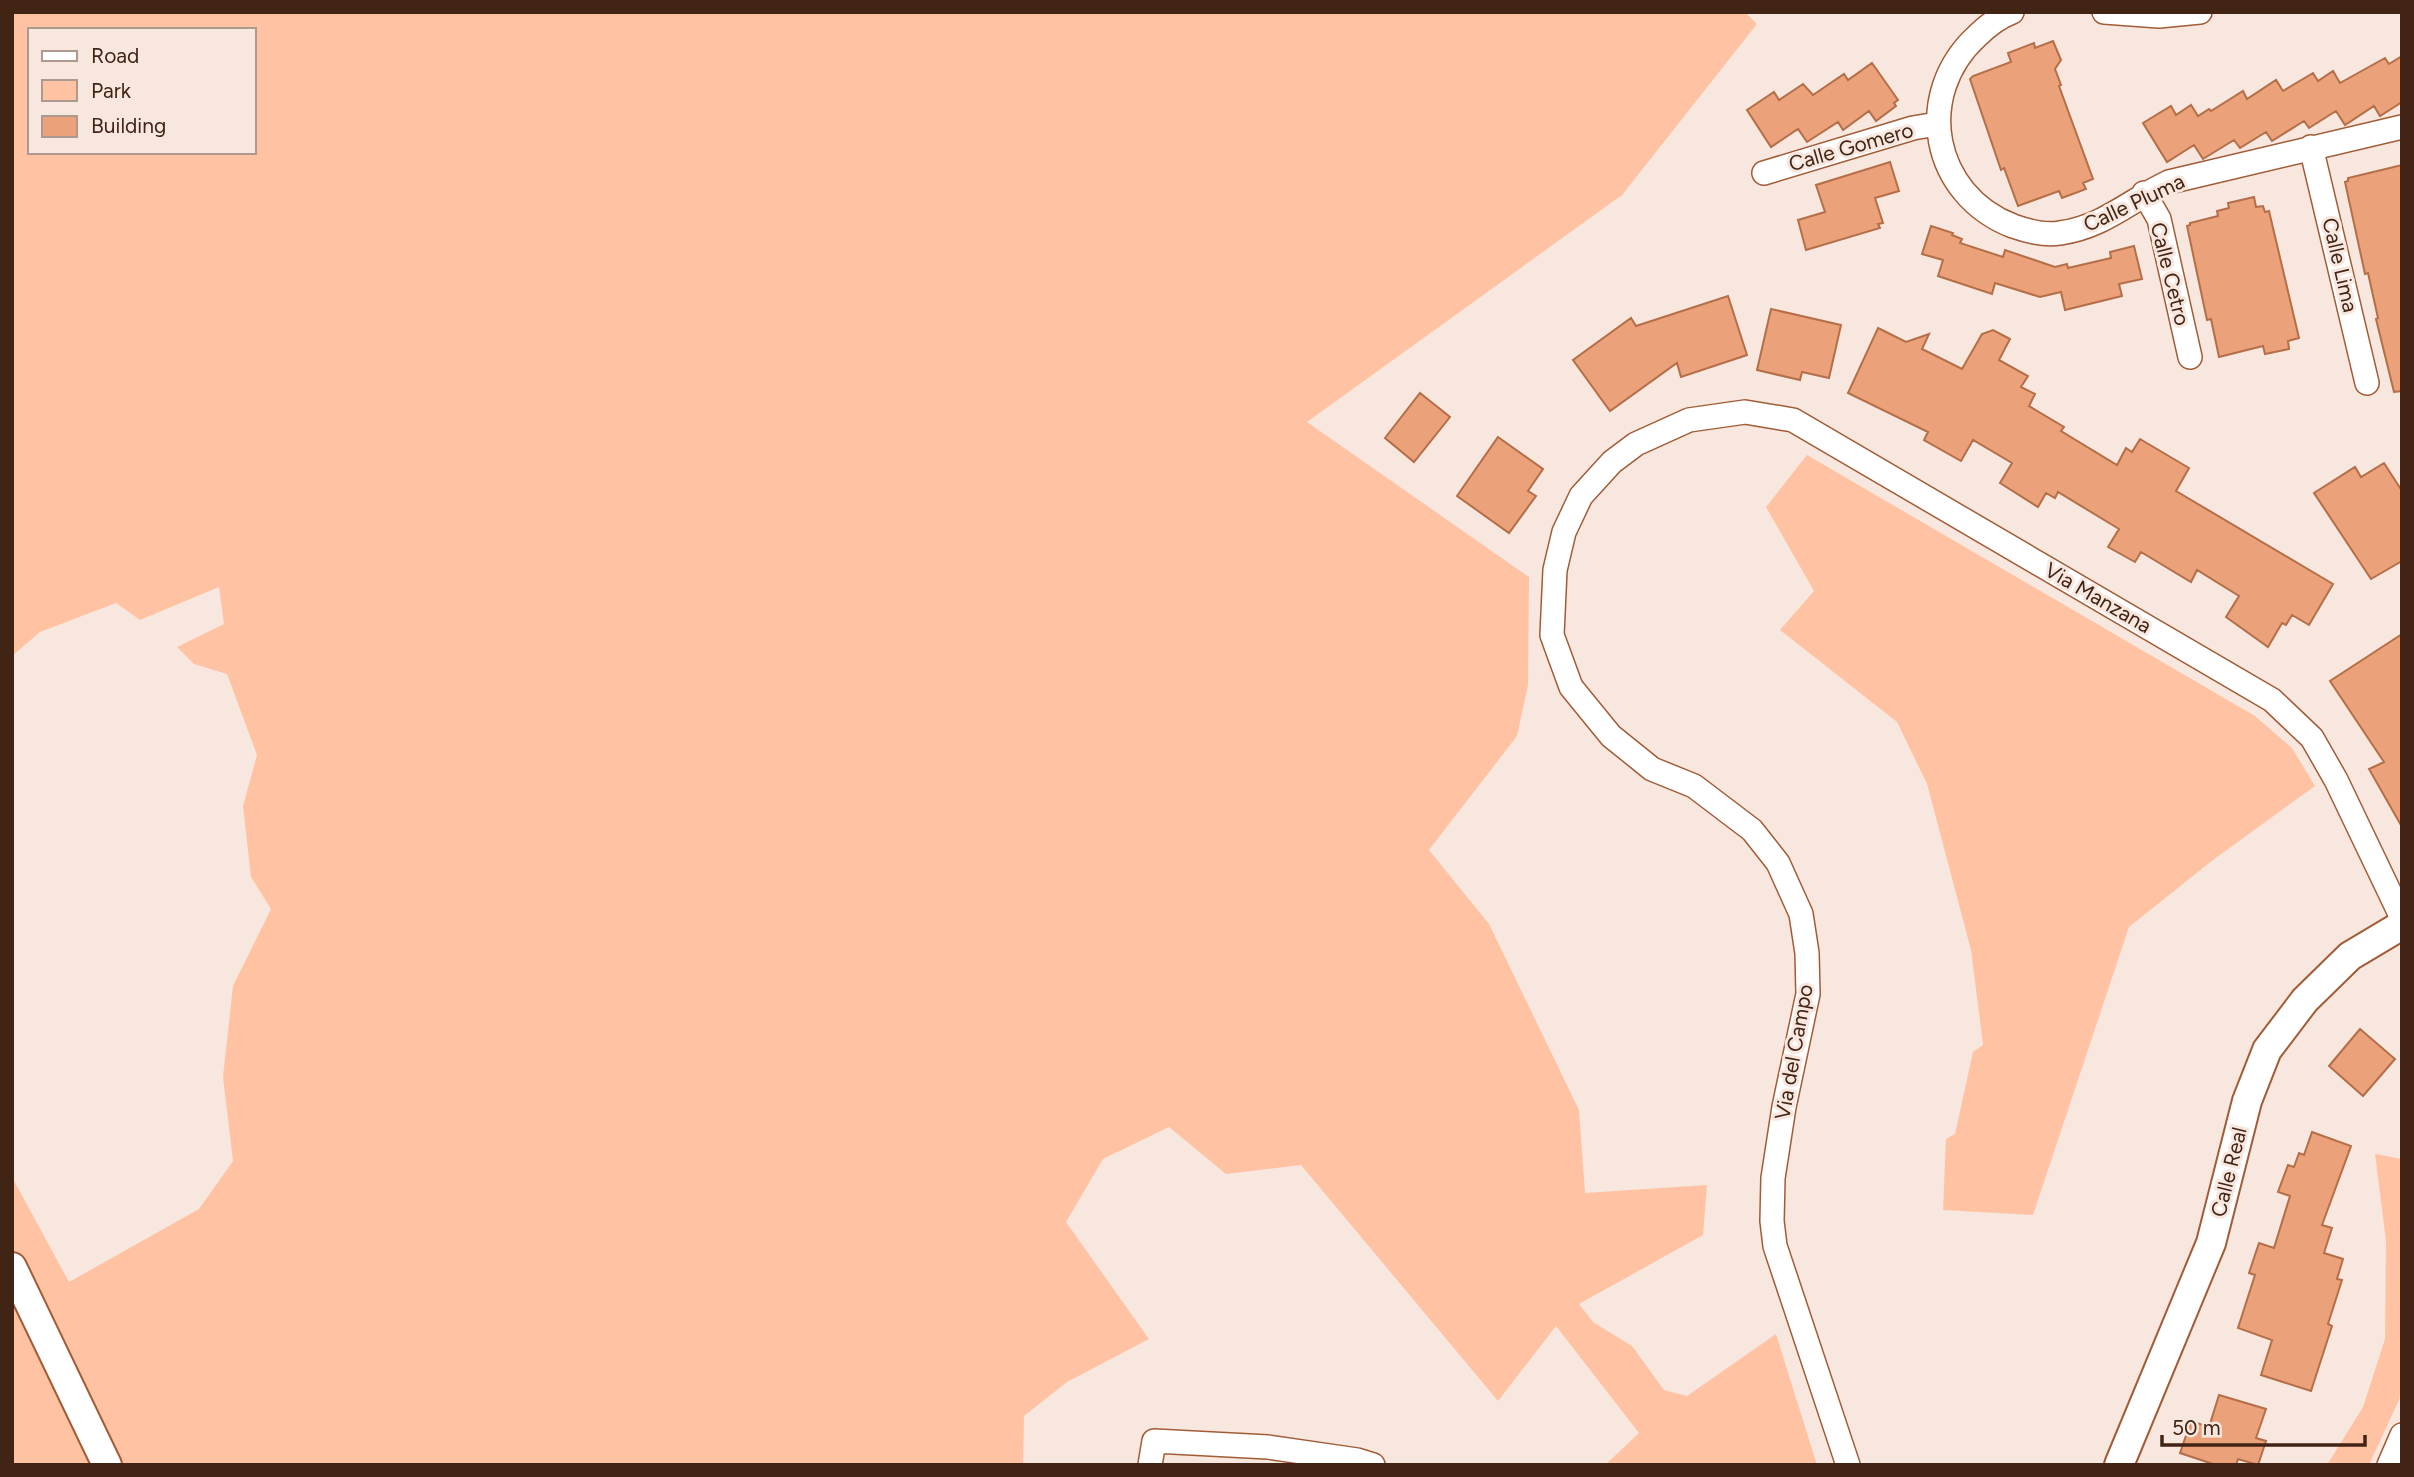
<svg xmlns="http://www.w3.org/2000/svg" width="2414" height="1477" font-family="Figtree,sans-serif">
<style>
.green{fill:#ffc3a4;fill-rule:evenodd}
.building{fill:#eba179;stroke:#b46e48;stroke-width:2}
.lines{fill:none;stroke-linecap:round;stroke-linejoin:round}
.minor-casing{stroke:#a15c36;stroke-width:26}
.tertiary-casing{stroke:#a15c36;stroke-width:32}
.minor{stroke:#fff;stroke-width:23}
.tertiary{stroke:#fff;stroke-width:28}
.labels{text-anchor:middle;stroke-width:6;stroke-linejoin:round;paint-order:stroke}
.street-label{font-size:21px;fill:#412414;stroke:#f7e7df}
</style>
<rect width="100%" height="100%" fill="#f7e7df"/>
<path class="green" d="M 12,12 L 1745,12 L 1757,24 L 1622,195 L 1307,422 L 1529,577 L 1528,685 L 1517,736 L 1429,850 L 1489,924 L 1579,1110 L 1585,1193 L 1707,1185 L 1703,1235 L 1579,1304 L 1593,1322 L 1632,1346 L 1664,1390 L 1687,1396 L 1776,1334 L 1817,1465 L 1605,1465 L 1639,1433 L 1556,1326 L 1498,1401 L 1301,1165 L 1226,1174 L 1169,1127 L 1103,1159 L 1066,1222 L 1149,1339 L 1067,1382 L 1024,1416 L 1023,1465 L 12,1465 L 12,1177 L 69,1282 L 199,1209 L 233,1161 L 223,1077 L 233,986 L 271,909 L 251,877 L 243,806 L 257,755 L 227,674 L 194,664 L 177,647 L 224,624 L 219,587 L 140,620 L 116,603 L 40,632 L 12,656 ZM 30,30 L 254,30 L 254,152 L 30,152 Z
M 1807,455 L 2255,716 L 2292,748 L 2315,786 L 2213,860 L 2129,927 L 2033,1215 L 1943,1210 L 1946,1139 L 1955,1134 L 1973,1052 L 1983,1045 L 1971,950 L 1927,784 L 1897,722 L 1780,630 L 1814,591 L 1766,507 Z
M 2375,1154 L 2402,1159 L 2402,1382 L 2399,1400 L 2369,1465 L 2327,1465 L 2363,1407 L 2385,1339 L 2386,1241 Z"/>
<path class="building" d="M 2053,41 L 2061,60 L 2055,69 L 2061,85 L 2059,86 L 2093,179 L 2083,183 L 2086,189 L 2062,198 L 2059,191 L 2018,206 L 2004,168 L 2001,170 L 1970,79 L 1973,76 L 2011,62 L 2008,53 L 2034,43 L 2035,48 Z
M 2402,56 L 2402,102 L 2380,116 L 2374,106 L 2345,125 L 2336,111 L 2309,128 L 2304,121 L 2272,141 L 2266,132 L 2240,148 L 2234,140 L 2203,159 L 2194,145 L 2167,162 L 2143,123 L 2171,106 L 2176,115 L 2191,105 L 2198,116 L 2209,109 L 2211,111 L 2243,91 L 2247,99 L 2276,80 L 2283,91 L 2313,73 L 2318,81 L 2333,71 L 2340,83 L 2385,58 L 2389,64 Z
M 1872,63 L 1898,100 L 1894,103 L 1896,106 L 1876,121 L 1869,111 L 1843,130 L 1838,122 L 1807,142 L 1798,129 L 1771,147 L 1747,110 L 1774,92 L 1779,100 L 1803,84 L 1813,95 L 1844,74 L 1848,80 Z
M 1890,162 L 1899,191 L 1875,198 L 1883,223 L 1878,224 L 1880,228 L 1806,250 L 1798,220 L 1825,212 L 1816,185 Z
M 2402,165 L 2402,391 L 2394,392 L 2376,319 L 2378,318 L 2368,273 L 2365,274 L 2345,182 L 2348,181 L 2348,178 Z
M 2254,197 L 2256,207 L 2263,206 L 2265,212 L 2269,211 L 2299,338 L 2288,341 L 2289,349 L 2265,354 L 2263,346 L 2219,357 L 2211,319 L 2207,320 L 2187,226 L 2190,225 L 2190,223 L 2218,216 L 2217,211 L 2229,208 L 2228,203 Z
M 1931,226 L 1953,233 L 1952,235 L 1962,239 L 1960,243 L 2003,257 L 2005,250 L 2055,267 L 2067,264 L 2068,268 L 2111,258 L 2110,252 L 2134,246 L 2142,279 L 2119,284 L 2122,296 L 2065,310 L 2061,292 L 2040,297 L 1995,283 L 1992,294 L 1938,276 L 1943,260 L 1922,254 Z
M 1728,296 L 1747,355 L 1681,377 L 1677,363 L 1610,411 L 1573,360 L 1631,318 L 1636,326 Z
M 1771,309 L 1841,325 L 1829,378 L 1802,372 L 1800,380 L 1757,370 Z
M 1878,328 L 1906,342 L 1929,334 L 1922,349 L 1962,369 L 1982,334 L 1993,330 L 2010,339 L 1999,360 L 2028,376 L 2021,387 L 2035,394 L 2029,406 L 2064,427 L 2061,431 L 2117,465 L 2126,448 L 2132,452 L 2140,439 L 2189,468 L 2176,491 L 2333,584 L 2309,625 L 2292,615 L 2286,625 L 2282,623 L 2268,647 L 2226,617 L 2239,596 L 2197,570 L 2191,582 L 2141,552 L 2135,562 L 2108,547 L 2119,529 L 2058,492 L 2055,498 L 2046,493 L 2038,507 L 2000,483 L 2012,463 L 1973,440 L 1961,461 L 1924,440 L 1928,432 L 1848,393 Z
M 1420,393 L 1450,417 L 1414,462 L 1385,438 Z
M 1498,437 L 1543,469 L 1528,491 L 1536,496 L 1509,533 L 1457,496 Z
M 2384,463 L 2402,491 L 2402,561 L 2371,579 L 2314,493 L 2355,467 L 2361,477 Z
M 2402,634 L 2402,827 L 2369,769 L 2384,762 L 2330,681 Z
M 2360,1029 L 2395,1059 L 2363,1096 L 2329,1066 Z
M 2312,1132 L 2351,1146 L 2322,1225 L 2332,1228 L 2324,1253 L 2343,1259 L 2337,1279 L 2342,1280 L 2328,1324 L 2332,1326 L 2311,1391 L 2261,1375 L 2272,1340 L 2238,1328 L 2255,1275 L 2249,1273 L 2259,1243 L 2274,1248 L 2290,1196 L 2278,1192 L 2288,1165 L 2294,1167 L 2299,1153 L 2304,1155 Z
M 2219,1395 L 2266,1409 L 2256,1438 L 2266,1441 L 2258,1465 L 2238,1459 L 2236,1465 L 2216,1465 L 2180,1453 L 2191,1421 L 2209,1427 Z"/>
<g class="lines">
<defs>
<path id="minor" d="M 2012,12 C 1999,17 1987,26 1977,36 C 1913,95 1932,195 2013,226 C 2027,231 2044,236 2060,233 C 2104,227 2130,200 2169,182 L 2402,127
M 2104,12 L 2159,16 L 2200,12
M 2311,147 L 2367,383
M 1764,173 L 1913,128 L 1937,124
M 2144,193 L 2159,219 L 2190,357
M 1150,1465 L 1154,1441 L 1268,1447 L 1357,1460 L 1373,1465
M 1848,1465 L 1775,1246 L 1772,1221 L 1773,1178 L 1784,1107 L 1808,994 L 1807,953 L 1801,914 L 1778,863 L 1752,830 L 1694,786 L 1652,769 L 1611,736 L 1571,687 L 1552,635 L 1555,570 L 1564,532 L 1581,496 L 1612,462 L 1636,444 L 1689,420 L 1745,412 L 1793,420 L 2272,700 L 2312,738 L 2336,780 L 2402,918
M 2389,1465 L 2402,1435"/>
<path id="tertiary" d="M 12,1267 L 107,1465
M 2119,1465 L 2211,1243 L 2247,1101 L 2267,1050 L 2305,1000 L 2350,956 L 2402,925"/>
</defs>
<use href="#minor" class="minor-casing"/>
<use href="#tertiary" class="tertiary-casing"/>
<use href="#minor" class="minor"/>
<use href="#tertiary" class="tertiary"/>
</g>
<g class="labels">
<g class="street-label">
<text transform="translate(1851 147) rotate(-16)" y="7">Calle Gomero</text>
<text transform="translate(2134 203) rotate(-25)" y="7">Calle Pluma</text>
<text transform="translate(2340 265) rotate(77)" y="7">Calle Lima</text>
<text transform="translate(2170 274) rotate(76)" y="7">Calle Cetro</text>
<text transform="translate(2098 598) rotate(30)" y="7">Via Manzana</text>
<text transform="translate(1794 1052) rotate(-80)" y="7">Via del Campo</text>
<text transform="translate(2229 1172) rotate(-76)" y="7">Calle Real</text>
</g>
</g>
<rect width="2414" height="1477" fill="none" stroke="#412414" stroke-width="28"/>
<rect x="28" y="28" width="228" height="126" fill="#f7e7df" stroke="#ae998e" stroke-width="2"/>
<rect x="42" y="51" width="35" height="10" fill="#ffffff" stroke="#ae998e" stroke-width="2"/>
<text x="91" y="63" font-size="21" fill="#412414">Road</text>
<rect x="42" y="80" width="35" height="21" fill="#ffc3a4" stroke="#ae998e" stroke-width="2"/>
<text x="91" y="98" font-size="21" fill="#412414">Park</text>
<rect x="42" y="116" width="35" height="21" fill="#eba179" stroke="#ae998e" stroke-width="2"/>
<text x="91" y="133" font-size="21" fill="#412414">Building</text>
<path d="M2162 1435v10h203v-10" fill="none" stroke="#412414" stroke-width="3.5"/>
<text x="2172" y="1435" font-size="21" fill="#412414" stroke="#f7e7df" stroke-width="5" paint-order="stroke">50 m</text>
</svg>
